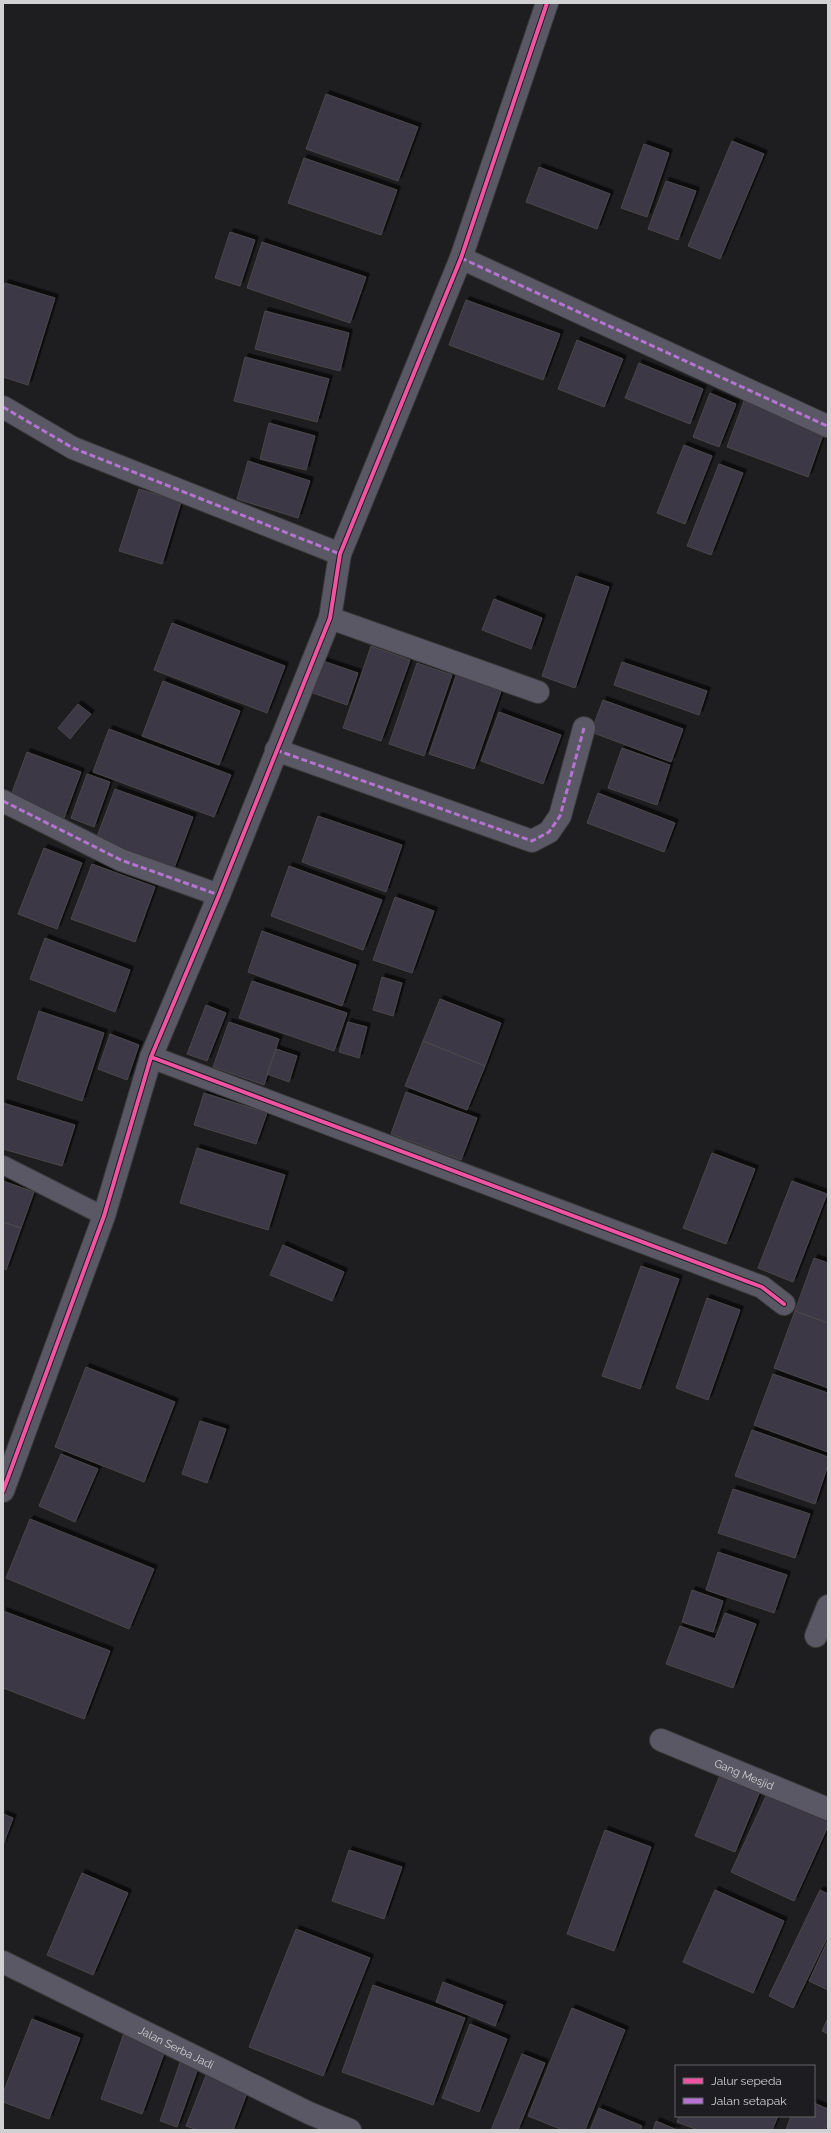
<svg xmlns="http://www.w3.org/2000/svg" width="831" height="2133" font-family="Raleway,sans-serif">
<style>
.building{fill:#3c3844;stroke:#49484a;filter:url(#shadow)}
.lines{fill:none;stroke-linecap:round;stroke-linejoin:round}
.service-casing{stroke:#3b3a3c;stroke-width:20}
.minor-casing{stroke:#3b3a3c;stroke-width:24}
.service{stroke:#5a5864;stroke-width:18}
.minor{stroke:#5a5864;stroke-width:22}
.quiet{stroke:#b673d3;stroke-width:3;stroke-dasharray:6 3;stroke-linecap:butt}
.cycleway-casing{stroke:#1d1c20;stroke-width:6}
.cycleway{stroke:#f153a3;stroke-width:4}
.labels{text-anchor:middle;stroke-width:4;stroke-linejoin:round;paint-order:stroke}
.street-label{font-size:11px;fill:#d1d1d3;stroke:#1d1c20}
</style>
<defs>
<filter id="shadow"><feDropShadow dx="3.5" dy="-3.5" stdDeviation="0" flood-color="#0009"/></filter>
</defs>
<rect width="100%" height="100%" fill="#1e1d1f"/>
<path class="building" d="M 326,94 L 418,127 L 398,181 L 306,149 Z
M 732,141 L 764,154 L 720,259 L 688,246 Z
M 644,144 L 669,153 L 647,217 L 621,208 Z
M 304,158 L 397,190 L 381,235 L 288,203 Z
M 539,167 L 610,194 L 597,229 L 526,202 Z
M 666,181 L 696,191 L 678,240 L 648,229 Z
M 230,232 L 255,240 L 240,286 L 215,278 Z
M 262,242 L 366,277 L 350,323 L 247,288 Z
M 5,283 L 55,298 L 28,385 L 3,377 L 3,291 Z
M 466,300 L 560,334 L 543,380 L 449,345 Z
M 265,311 L 349,333 L 340,371 L 255,349 Z
M 577,340 L 623,359 L 604,407 L 558,389 Z
M 245,357 L 329,379 L 317,422 L 234,401 Z
M 639,363 L 703,389 L 690,424 L 625,398 Z
M 710,393 L 736,404 L 719,447 L 693,437 Z
M 744,401 L 824,432 L 808,477 L 727,447 Z
M 269,423 L 315,436 L 306,470 L 260,459 Z
M 684,445 L 712,456 L 685,524 L 657,513 Z
M 248,461 L 310,481 L 298,518 L 237,499 Z
M 719,464 L 743,473 L 711,555 L 687,546 Z
M 139,489 L 181,502 L 162,564 L 119,551 Z
M 576,576 L 609,587 L 575,688 L 542,676 Z
M 494,599 L 542,618 L 531,649 L 482,630 Z
M 172,623 L 285,666 L 267,713 L 154,670 Z
M 371,646 L 410,660 L 381,741 L 343,728 Z
M 320,660 L 358,673 L 347,705 L 310,692 Z
M 622,662 L 707,691 L 699,715 L 614,685 Z
M 417,663 L 452,675 L 424,756 L 389,744 Z
M 457,673 L 502,688 L 474,769 L 429,754 Z
M 163,681 L 240,711 L 219,765 L 142,736 Z
M 603,700 L 683,729 L 671,762 L 591,732 Z
M 78,704 L 91,714 L 70,739 L 58,728 Z
M 499,712 L 561,735 L 543,784 L 481,761 Z
M 109,729 L 231,775 L 214,817 L 93,772 Z
M 622,748 L 670,765 L 657,805 L 608,788 Z
M 27,752 L 81,772 L 64,818 L 10,798 Z
M 87,774 L 110,782 L 94,827 L 71,818 Z
M 115,789 L 193,817 L 173,871 L 95,842 Z
M 598,793 L 675,823 L 664,852 L 587,823 Z
M 318,816 L 402,845 L 386,892 L 302,862 Z
M 44,848 L 82,863 L 57,929 L 18,914 Z
M 92,864 L 155,887 L 135,942 L 71,919 Z
M 289,866 L 382,900 L 363,950 L 271,916 Z
M 395,897 L 434,911 L 412,973 L 373,960 Z
M 262,931 L 356,965 L 342,1006 L 248,972 Z
M 45,938 L 130,970 L 115,1012 L 30,979 Z
M 382,977 L 402,983 L 393,1016 L 373,1010 Z
M 252,981 L 347,1013 L 334,1051 L 239,1018 Z
M 440,999 L 501,1023 L 485,1066 L 423,1041 Z
M 206,1005 L 226,1013 L 207,1061 L 187,1054 Z
M 39,1011 L 104,1033 L 82,1101 L 17,1079 Z
M 229,1022 L 279,1039 L 264,1085 L 213,1067 Z
M 348,1022 L 367,1027 L 359,1058 L 339,1052 Z
M 110,1034 L 139,1045 L 127,1080 L 98,1069 Z
M 423,1041 L 485,1066 L 467,1110 L 405,1086 Z
M 276,1049 L 297,1056 L 289,1082 L 267,1074 Z
M 406,1092 L 477,1118 L 461,1160 L 391,1134 Z
M 204,1093 L 267,1113 L 256,1144 L 194,1125 Z
M 3,1103 L 75,1125 L 62,1166 L 3,1149 Z
M 197,1148 L 285,1175 L 268,1230 L 180,1203 Z
M 712,1153 L 755,1169 L 726,1244 L 683,1228 Z
M 3,1181 L 34,1192 L 21,1228 L 3,1222 Z
M 792,1181 L 827,1194 L 793,1282 L 758,1268 Z
M 3,1222 L 21,1228 L 6,1270 L 3,1268 Z
M 283,1245 L 344,1272 L 332,1301 L 270,1275 Z
M 814,1258 L 828,1263 L 828,1323 L 795,1311 Z
M 641,1266 L 679,1279 L 640,1389 L 602,1376 Z
M 707,1298 L 740,1310 L 708,1400 L 676,1388 Z
M 795,1311 L 828,1323 L 828,1388 L 774,1368 Z
M 86,1367 L 175,1402 L 144,1482 L 55,1447 Z
M 773,1374 L 828,1393 L 828,1452 L 754,1425 Z
M 200,1421 L 226,1429 L 207,1483 L 182,1474 Z
M 752,1430 L 828,1457 L 828,1465 L 815,1504 L 735,1476 Z
M 61,1454 L 98,1469 L 75,1522 L 39,1506 Z
M 733,1489 L 810,1514 L 795,1558 L 718,1533 Z
M 30,1519 L 154,1569 L 129,1629 L 6,1578 Z
M 718,1552 L 787,1575 L 774,1613 L 706,1590 Z
M 692,1590 L 723,1601 L 713,1632 L 682,1622 Z
M 3,1611 L 110,1651 L 84,1719 L 3,1688 Z
M 725,1613 L 756,1624 L 733,1688 L 666,1664 L 680,1626 L 715,1639 Z
M 723,1768 L 763,1784 L 735,1852 L 695,1836 Z
M 772,1783 L 828,1809 L 828,1826 L 794,1901 L 731,1872 Z
M 3,1814 L 13,1818 L 3,1845 Z
M 605,1830 L 651,1847 L 614,1951 L 567,1934 Z
M 349,1850 L 402,1867 L 384,1919 L 332,1901 Z
M 82,1873 L 128,1893 L 93,1975 L 47,1955 Z
M 715,1890 L 784,1921 L 753,1993 L 683,1962 Z
M 820,1890 L 828,1894 L 828,1936 L 793,2008 L 769,1996 Z
M 296,1929 L 370,1958 L 323,2076 L 249,2047 Z
M 828,1940 L 828,1990 L 809,1981 Z
M 443,1982 L 503,2005 L 495,2026 L 436,2002 Z
M 373,1985 L 465,2018 L 433,2105 L 342,2072 Z
M 572,2008 L 625,2030 L 585,2130 L 563,2130 L 528,2116 Z
M 828,2018 L 828,2034 L 822,2031 Z
M 32,2019 L 80,2038 L 49,2119 L 3,2102 L 3,2093 Z
M 470,2024 L 507,2039 L 479,2112 L 442,2098 Z
M 124,2033 L 166,2048 L 142,2114 L 101,2099 Z
M 184,2051 L 202,2057 L 177,2127 L 160,2121 Z
M 522,2054 L 545,2063 L 518,2130 L 491,2130 Z
M 212,2060 L 253,2077 L 233,2130 L 198,2130 L 186,2126 Z
M 814,2103 L 828,2109 L 828,2123 L 825,2130 L 786,2130 L 791,2116 L 814,2116 Z
M 599,2108 L 642,2126 L 640,2130 L 590,2130 Z
M 679,2116 L 778,2116 L 772,2130 L 698,2130 L 677,2122 Z
M 656,2121 L 677,2130 L 653,2130 Z"/>
<g class="lines">
<defs>
<path id="service" d="M 3,1165 L 104,1216"/>
<g id="minor">
<path d="M 461,258 L 827,426"/>
<path d="M 3,407 L 73,448 L 340,554"/>
<path d="M 330,618 L 538,692"/>
<path d="M 276,750 L 532,841 L 549,832 L 560,816 L 584,728"/>
<path d="M 3,801 L 121,860 L 219,895"/>
<path d="M 151,1057 L 762,1287 L 784,1304"/>
<path d="M 3,1491 L 104,1216 L 151,1057 L 219,895 L 330,618 L 340,554 L 461,258 L 547,3"/>
<path d="M 816,1636 L 828,1606"/>
<path id="s1" d="M 661,1740 L 828,1809"/>
<path id="s2" d="M 3,1962 L 309,2113 L 350,2130"/>
</g>
</defs>
<use href="#service" class="service-casing"/>
<use href="#minor" class="minor-casing"/>
<use href="#service" class="service"/>
<use href="#minor" class="minor"/>
<path class="quiet" d="M 461,258 L 827,426
M 3,407 L 73,448 L 340,554
M 276,750 L 532,841 L 549,832 L 560,816 L 584,728
M 3,801 L 121,860 L 219,895"/>
<defs>
<path id="cycleway" d="M 151,1057 L 762,1287 L 784,1304
M 3,1491 L 104,1216 L 151,1057 L 219,895 L 330,618 L 340,554 L 461,258 L 547,3"/>
</defs>
<use href="#cycleway" class="cycleway-casing"/>
<use href="#cycleway" class="cycleway"/>
</g>
<g class="labels">
<g class="street-label">
<text dy="4" stroke="none"><textPath href="#s1" startOffset="90">Gang Mesjid</textPath></text>
<text dy="4" stroke="none"><textPath href="#s2" startOffset="193">Jalan Serba Jadi</textPath></text>
</g>
</g>
<rect width="831" height="2133" fill="none" stroke="#d1d1d3" stroke-width="8"/>
<rect x="675" y="2065" width="140" height="52" fill="#1d1c20" stroke="#656468"/>
<rect x="683" y="2078" width="20" height="6" fill="#f153a3" stroke="#656468"/>
<text x="711" y="2085" font-size="12" fill="#d1d1d3">Jalur sepeda</text>
<rect x="683" y="2098" width="20" height="6" fill="#b673d3" stroke="#656468"/>
<text x="711" y="2105" font-size="12" fill="#d1d1d3">Jalan setapak</text>
</svg>
